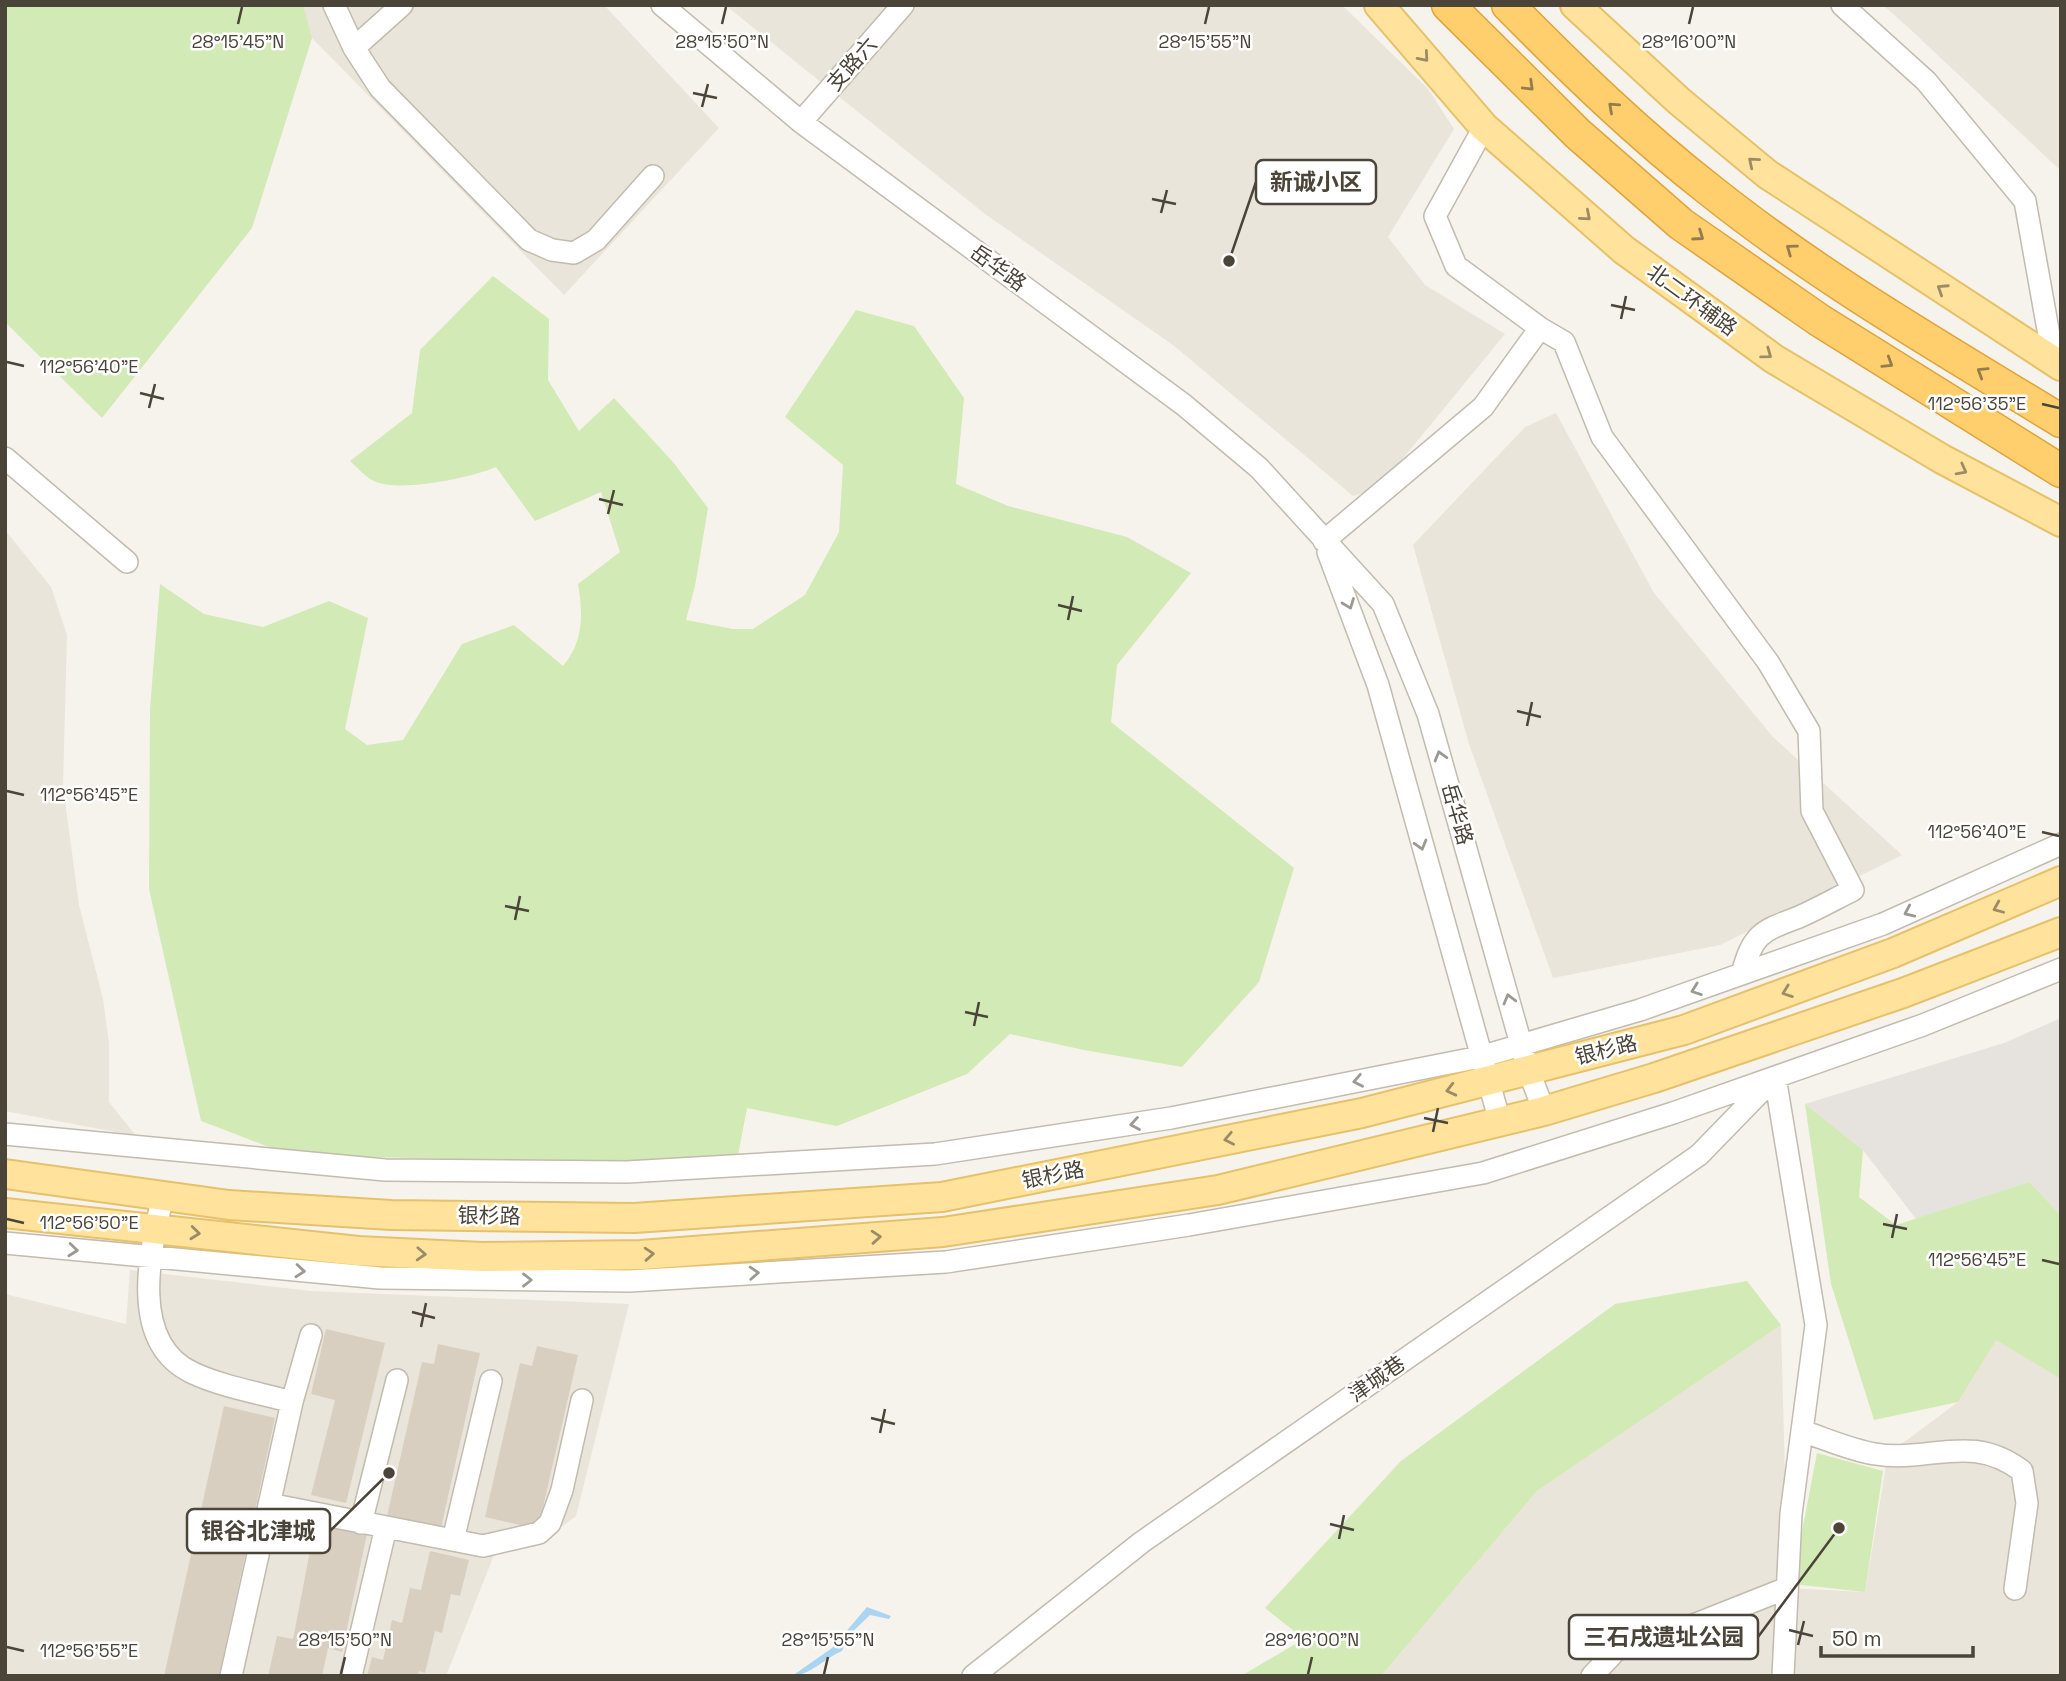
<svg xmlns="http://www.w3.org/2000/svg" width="2066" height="1681" font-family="'Space Grotesk','Noto Sans SC',sans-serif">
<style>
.residential{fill:#eae5da}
.industrial{fill:#e6e2dd}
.green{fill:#d2eab5}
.water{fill:#a9d4f2}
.building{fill:#d8cfc1}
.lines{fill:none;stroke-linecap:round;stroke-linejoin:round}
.minor-casing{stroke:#c2bbae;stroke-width:24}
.major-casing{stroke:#e6c16a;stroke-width:32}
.highway-casing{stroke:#e0a43c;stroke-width:35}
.minor{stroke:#fff;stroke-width:21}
.major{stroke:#ffe39c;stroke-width:28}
.highway{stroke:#ffcf6e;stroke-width:32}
.oneway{stroke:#9c8c66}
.oneway2{stroke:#937c4e}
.oneway3{stroke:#9c9892}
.ticks{fill:none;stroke:#4b4439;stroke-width:2.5}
.labels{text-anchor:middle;stroke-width:5;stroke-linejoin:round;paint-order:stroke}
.street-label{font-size:21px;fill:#4b4439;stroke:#fff}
.ticks-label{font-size:18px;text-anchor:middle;fill:#4b4439;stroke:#fff;stroke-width:5;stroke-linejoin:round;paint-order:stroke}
.leader{fill:none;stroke:#4b4439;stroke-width:2.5}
.callout-dot{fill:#4b4439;stroke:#fff;stroke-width:2.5}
.callout{fill:#fff;stroke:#4b4439;stroke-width:2.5}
.callout-label{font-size:23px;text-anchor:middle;font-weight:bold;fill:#4b4439}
</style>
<rect width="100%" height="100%" fill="#f6f3ec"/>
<path class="residential" d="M 302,5 L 604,5 L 719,128 L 564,295 L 312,38 Z
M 725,5 L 1342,5 L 1428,89 L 1454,129 L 1388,237 L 1425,285 L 1505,334 L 1378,489 L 1353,496 L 1173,345 L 985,214 Z
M 1883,5 L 2061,5 L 2061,171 L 1911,30 Z
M 1556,413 L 1654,593 L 1773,737 L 1902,855 L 1720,945 L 1553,978 L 1469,744 L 1413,545 L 1525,427 Z
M 5,530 L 51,587 L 67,635 L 63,786 L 79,905 L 103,999 L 109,1043 L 109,1102 L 136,1136 L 5,1111 Z
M 130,1270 L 311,1291 L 629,1304 L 576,1516 L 553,1533 L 496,1550 L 446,1676 L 5,1676 L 5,1294 L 126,1324 Z
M 1781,1325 L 1788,1588 L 1865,1592 L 1888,1454 L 1958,1402 L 1996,1339 L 2061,1379 L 2061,1676 L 1381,1676 L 1537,1491 Z"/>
<path class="industrial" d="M 2061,1018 L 2061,1215 L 2029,1182 L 1916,1219 L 1863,1150 L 1805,1104 L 2004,1043 Z"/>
<path class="green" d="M 5,5 L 303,5 L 312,38 L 252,228 L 102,418 L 5,322 Z
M 493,276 L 549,319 L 548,380 L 579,431 L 614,398 L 673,462 L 708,508 L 695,586 L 686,620 L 733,629 L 753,629 L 805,595 L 839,532 L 843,465 L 785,417 L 856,310 L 914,326 L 964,398 L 956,484 L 1008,506 L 1127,537 L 1191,573 L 1117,665 L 1111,722 L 1294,868 L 1259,982 L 1182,1067 L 1084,1050 L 1010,1034 L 967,1074 L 837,1126 L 747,1108 L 736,1166 L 290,1155 L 201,1121 L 149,889 L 150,709 L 160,584 L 204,614 L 263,627 L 329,601 L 368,618 L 345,729 L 367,745 L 403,740 L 462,644 L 514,625 L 563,666 C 584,641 583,614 578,584 L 620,552 L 601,492 L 535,521 L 496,467 C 470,478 402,492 376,482 C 367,479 357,467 350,461 L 412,413 L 420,350 Z
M 1805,1104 L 1863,1150 L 1859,1197 L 1896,1225 L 2029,1182 L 2061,1215 L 2061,1379 L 1996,1340 L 1958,1402 L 1874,1420 L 1831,1284 Z
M 1747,1281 L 1781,1325 L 1537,1491 L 1381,1676 L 1241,1676 L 1304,1639 L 1265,1608 L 1401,1461 L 1615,1304 Z
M 1817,1453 L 1883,1471 L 1865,1592 L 1792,1584 Z"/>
<path class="water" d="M 867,1607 L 891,1616 L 889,1619 L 870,1615 L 848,1636 L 842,1651 C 825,1658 809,1676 792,1676 L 832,1648 Z"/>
<path class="building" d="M 326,1329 L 385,1343 L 346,1503 L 311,1495 L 335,1400 L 311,1394 Z
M 438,1344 L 480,1353 L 441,1528 L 387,1516 L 422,1362 L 434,1364 Z
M 537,1346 L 578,1355 L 538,1529 L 485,1517 L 520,1363 L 532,1366 Z
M 224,1406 L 275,1418 L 219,1676 L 164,1676 Z
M 316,1520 L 367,1534 L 342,1652 L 328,1648 L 322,1676 L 268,1676 L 277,1636 L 293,1639 Z
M 430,1551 L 469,1560 L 460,1596 L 451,1594 L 442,1633 L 435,1631 L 425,1673 L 419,1671 L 418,1676 L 367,1676 L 372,1657 L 383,1660 L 392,1620 L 402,1623 L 410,1588 L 421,1590 Z"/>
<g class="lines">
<defs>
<path id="minor" d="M 334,5 L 354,48 L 380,88 L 529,240 L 552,250 L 574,253 L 596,240 L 653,176
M 662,5 L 801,122 L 1184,405 L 1259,468 L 1383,604 L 1428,714 L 1528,1069 L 1544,1111
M 1842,5 L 1926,81 L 2025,201 L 2054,363
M 354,48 L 402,5
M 801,122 L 903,5
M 1540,328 L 1564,342 L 1602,437 L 1768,662 L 1809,731 L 1812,811 L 1853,890 C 1835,899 1817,909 1799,917 C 1762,931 1753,933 1742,974
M 5,458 L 127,562
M 1324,541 L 1483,407 L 1540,328 L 1456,266 L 1435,216 L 1484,127
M 1328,552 L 1378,685 L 1500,1122
M 1775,1077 L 1816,1325 L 1791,1514 L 1783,1676
M 5,1134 L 385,1170 L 627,1172 L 935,1154 L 1171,1118 L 1480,1057 L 1640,1010 L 1883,924 L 2061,844
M 163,1196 C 150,1251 128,1343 193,1373 C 223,1387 260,1393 292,1402
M 5,1243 L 380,1278 L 629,1281 L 946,1262 L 1189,1225 L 1483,1173 L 1673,1113 L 1923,1025 L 2061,969
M 1802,1431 C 1826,1439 1850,1450 1875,1454 C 1930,1463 1970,1432 2022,1471 L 2027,1503 L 2015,1589
M 269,1504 L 483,1546 L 539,1533 L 550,1523 L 562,1490 L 582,1400
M 361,1523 L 397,1380
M 453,1540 L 491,1381
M 231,1676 L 292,1402 L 311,1335
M 351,1676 L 386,1527
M 973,1676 L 1142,1542 L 1699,1155 L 1771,1081
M 1592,1676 L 1621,1645 L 1681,1630 L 1787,1588"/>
<path id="major" d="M 1379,5 L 1484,127 L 1624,250 L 1774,359 L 1942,459 L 2061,522
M 1575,5 L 1679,101 L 1767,174 L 2061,366
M 5,1174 L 229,1205 L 391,1215 L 634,1218 L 942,1197 L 1362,1113 L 1684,1030 L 1893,953 L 2061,881
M 5,1213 L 358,1251 L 482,1257 L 641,1255 L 943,1232 L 1218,1190 L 1544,1111 L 1654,1078 L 1903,993 L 2061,932"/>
<path id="highway" d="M 1448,5 L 1578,134 L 1681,224 L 1819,320 L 2061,471
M 1508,5 C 1572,70 1639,135 1711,191 C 1820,278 1942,348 2061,421"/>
</defs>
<use href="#minor" class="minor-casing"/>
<use href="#major" class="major-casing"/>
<use href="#highway" class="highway-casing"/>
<use href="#minor" class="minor"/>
<use href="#major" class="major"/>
<use href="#highway" class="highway"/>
</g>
<defs><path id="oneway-chevron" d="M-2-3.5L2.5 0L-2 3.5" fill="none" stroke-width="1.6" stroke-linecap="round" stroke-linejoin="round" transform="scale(1.75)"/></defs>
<g class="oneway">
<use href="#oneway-chevron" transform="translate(1424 57) rotate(49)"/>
<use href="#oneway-chevron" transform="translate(1753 162) rotate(-140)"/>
<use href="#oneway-chevron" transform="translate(1586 216) rotate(41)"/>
<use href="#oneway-chevron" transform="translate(1942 289) rotate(-147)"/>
<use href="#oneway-chevron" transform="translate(1767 354) rotate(36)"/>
<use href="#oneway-chevron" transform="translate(1962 470) rotate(28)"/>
<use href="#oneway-chevron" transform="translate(1998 908) rotate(157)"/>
<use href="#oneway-chevron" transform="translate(1787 992) rotate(160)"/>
<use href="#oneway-chevron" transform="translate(1451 1090) rotate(166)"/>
<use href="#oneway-chevron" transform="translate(1229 1139) rotate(169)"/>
<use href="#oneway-chevron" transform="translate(195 1233) rotate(6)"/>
<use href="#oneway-chevron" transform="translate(876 1237) rotate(-4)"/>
<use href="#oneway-chevron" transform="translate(421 1254) rotate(3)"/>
<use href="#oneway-chevron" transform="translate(649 1254) rotate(-4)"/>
</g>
<g class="oneway2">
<use href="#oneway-chevron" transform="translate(1529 86) rotate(44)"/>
<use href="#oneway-chevron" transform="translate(1613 107) rotate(-138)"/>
<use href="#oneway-chevron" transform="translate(1699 236) rotate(35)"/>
<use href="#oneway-chevron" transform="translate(1791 249) rotate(-144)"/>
<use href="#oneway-chevron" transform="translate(1888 363) rotate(32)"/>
<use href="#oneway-chevron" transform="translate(1982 372) rotate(-148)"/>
</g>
<g class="oneway3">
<use href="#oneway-chevron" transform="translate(1349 604) rotate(69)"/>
<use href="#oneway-chevron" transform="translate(1440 756) rotate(-106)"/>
<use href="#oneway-chevron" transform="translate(1421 845) rotate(74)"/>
<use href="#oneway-chevron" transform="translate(1909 912) rotate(156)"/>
<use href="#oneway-chevron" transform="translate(1696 990) rotate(160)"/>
<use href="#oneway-chevron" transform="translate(1509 999) rotate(-105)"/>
<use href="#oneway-chevron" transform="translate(1358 1081) rotate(169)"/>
<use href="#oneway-chevron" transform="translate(1135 1124) rotate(171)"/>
<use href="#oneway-chevron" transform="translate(73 1250) rotate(6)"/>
<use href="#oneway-chevron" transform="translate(300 1271) rotate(5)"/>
<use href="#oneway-chevron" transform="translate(754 1273) rotate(-3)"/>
<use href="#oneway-chevron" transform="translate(527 1280)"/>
</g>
<path class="ticks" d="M 238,24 L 242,7M 722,24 L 726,7M 1205,24 L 1209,7M 1689,24 L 1693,7M 693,93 L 717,98M 702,107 L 708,84M 1152,199 L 1176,204M 1161,213 L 1167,190M 1611,305 L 1635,310M 1621,319 L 1626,296M 7,362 L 24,366M 140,393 L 164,399M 2042,404 L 2059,408M 149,408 L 155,384M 599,499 L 623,505M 608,514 L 614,490M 1058,605 L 1082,611M 1068,620 L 1073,596M 1517,711 L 1541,717M 1527,726 L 1532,702M 7,791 L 24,795M 2042,832 L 2059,836M 505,906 L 529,911M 515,920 L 520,896M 965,1012 L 988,1017M 974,1026 L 979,1002M 1424,1118 L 1448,1123M 1433,1132 L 1438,1108M 7,1219 L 24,1223M 1883,1224 L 1907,1229M 1892,1238 L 1897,1214M 2042,1260 L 2059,1264M 412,1312 L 435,1318M 421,1327 L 426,1303M 871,1418 L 895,1424M 880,1433 L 885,1409M 1330,1524 L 1354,1530M 1339,1539 L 1344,1515M 1789,1630 L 1813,1636M 1798,1645 L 1804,1621M 7,1647 L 24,1651M 341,1674 L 345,1657M 824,1674 L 828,1657M 1308,1674 L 1312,1657"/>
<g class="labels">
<g class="street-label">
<text transform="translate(852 64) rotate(-49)" y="7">支路六</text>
<text transform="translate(998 268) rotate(36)" y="7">岳华路</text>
<text transform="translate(1692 300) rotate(36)" y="7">北二环辅路</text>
<text transform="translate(1457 814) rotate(74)" y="7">岳华路</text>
<text transform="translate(1606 1050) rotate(-14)" y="7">银杉路</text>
<text transform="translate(1053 1175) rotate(-11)" y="7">银杉路</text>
<text transform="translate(489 1216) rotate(1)" y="7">银杉路</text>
<text transform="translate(1377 1379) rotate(-35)" y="7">津城巷</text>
</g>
</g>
<g class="ticks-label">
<text x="238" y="48">28°15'45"N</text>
<text x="722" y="48">28°15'50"N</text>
<text x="1205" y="48">28°15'55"N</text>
<text x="1689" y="48">28°16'00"N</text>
<text x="89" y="373">112°56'40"E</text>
<text x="1977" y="410">112°56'35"E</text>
<text x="89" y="801">112°56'45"E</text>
<text x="1977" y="838">112°56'40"E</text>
<text x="89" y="1229">112°56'50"E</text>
<text x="1977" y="1266">112°56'45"E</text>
<text x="345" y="1646">28°15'50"N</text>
<text x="828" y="1646">28°15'55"N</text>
<text x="1312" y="1646">28°16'00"N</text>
<text x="89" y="1657">112°56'55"E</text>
</g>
<path class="leader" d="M1229 261L1256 182M389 1473L330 1531M1839 1528L1758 1637"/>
<g class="callout-dot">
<circle cx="1229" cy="261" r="7"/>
<circle cx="389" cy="1473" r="7"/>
<circle cx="1839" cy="1528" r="7"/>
</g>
<g class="callout">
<rect x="1256" y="160" width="120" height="44" rx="7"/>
<rect x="187" y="1509" width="143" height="44" rx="7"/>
<rect x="1569" y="1615" width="189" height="44" rx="7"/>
</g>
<g class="callout-label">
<text x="1316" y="190">新诚小区</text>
<text x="258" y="1539">银谷北津城</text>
<text x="1664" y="1645">三石戌遗址公园</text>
</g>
<rect width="2066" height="1681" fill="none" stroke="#4b4439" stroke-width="14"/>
<path d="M1821 1646v10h152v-10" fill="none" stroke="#4b4439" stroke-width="3.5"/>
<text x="1832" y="1646" font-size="21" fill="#4b4439" stroke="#ffffff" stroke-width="5" paint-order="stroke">50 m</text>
</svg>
